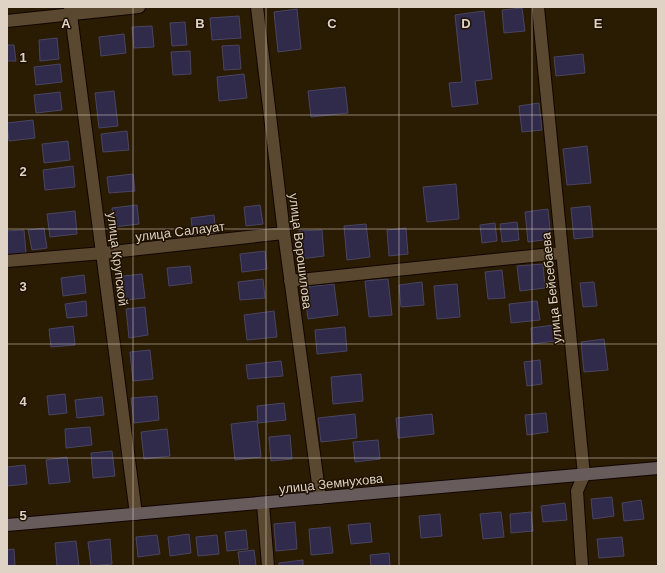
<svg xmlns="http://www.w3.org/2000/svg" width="665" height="573" font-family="Helvetica,sans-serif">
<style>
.building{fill:#302a4b;stroke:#494560}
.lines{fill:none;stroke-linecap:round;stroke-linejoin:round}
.street-casing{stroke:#120500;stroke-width:14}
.secondary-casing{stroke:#120500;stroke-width:14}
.street{stroke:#5a4930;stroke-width:12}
.secondary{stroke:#675b5c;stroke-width:12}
.grid{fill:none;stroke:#ded3c5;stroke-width:1;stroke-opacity:0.55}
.labels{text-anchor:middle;stroke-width:3;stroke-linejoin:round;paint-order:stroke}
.street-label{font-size:13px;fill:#ded3c5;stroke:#201200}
.grid-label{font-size:13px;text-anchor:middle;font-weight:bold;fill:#ded3c5;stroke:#201200;stroke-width:3;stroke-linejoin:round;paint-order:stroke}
</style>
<rect width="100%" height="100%" fill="#2a1b03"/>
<path class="building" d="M 522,8 L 525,31 L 504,33 L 502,10 Z
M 297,9 L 301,49 L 278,52 L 274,12 Z
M 484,11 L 492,79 L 475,81 L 478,104 L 452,107 L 449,83 L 462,82 L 455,15 Z
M 239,16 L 241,38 L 212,40 L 210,18 Z
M 185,22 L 187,45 L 172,46 L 170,23 Z
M 152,26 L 154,47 L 134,48 L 132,27 Z
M 124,34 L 126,53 L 101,56 L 99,37 Z
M 57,38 L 59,59 L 40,61 L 39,40 Z
M 7,45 L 14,45 L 16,61 L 7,61 Z
M 239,45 L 241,69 L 224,70 L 222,46 Z
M 190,51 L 191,74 L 173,75 L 171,52 Z
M 583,54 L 585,73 L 556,76 L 554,57 Z
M 60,64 L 62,82 L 36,85 L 34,67 Z
M 244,74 L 247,98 L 219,101 L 217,77 Z
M 345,87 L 348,113 L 311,117 L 308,91 Z
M 114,91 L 118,126 L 99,128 L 95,93 Z
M 60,92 L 62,110 L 36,113 L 34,95 Z
M 539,103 L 542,130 L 522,132 L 519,106 Z
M 33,120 L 35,138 L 9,141 L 7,123 Z
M 127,131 L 129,150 L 103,152 L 101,134 Z
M 68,141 L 70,160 L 44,163 L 42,144 Z
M 587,146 L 591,183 L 567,185 L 563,149 Z
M 73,166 L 75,187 L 45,190 L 43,170 Z
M 133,174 L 135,191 L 109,193 L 107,177 Z
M 456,184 L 459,219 L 427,222 L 423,187 Z
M 137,205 L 139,224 L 114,227 L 112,208 Z
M 260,205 L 263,224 L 246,226 L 244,207 Z
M 590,206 L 593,237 L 574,239 L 571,208 Z
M 548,209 L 551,239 L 528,242 L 525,212 Z
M 75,211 L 77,234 L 50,237 L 47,214 Z
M 214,215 L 216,233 L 193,235 L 191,218 Z
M 517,222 L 519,240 L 502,242 L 500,224 Z
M 495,223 L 497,241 L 482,243 L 480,225 Z
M 366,224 L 370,257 L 347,260 L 344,226 Z
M 44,228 L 47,248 L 32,250 L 28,230 Z
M 406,228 L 408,254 L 389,256 L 387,230 Z
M 24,230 L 26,253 L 7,255 L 7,231 Z
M 322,230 L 324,256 L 301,259 L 299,231 Z
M 265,251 L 267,269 L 242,272 L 240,254 Z
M 543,264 L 545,288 L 520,291 L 517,266 Z
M 190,266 L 192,283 L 169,286 L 167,268 Z
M 502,270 L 505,298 L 488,299 L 485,272 Z
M 142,274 L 145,298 L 125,300 L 123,276 Z
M 84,275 L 86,293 L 63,296 L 61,278 Z
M 263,279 L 265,298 L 240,300 L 238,282 Z
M 388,279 L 392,315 L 369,317 L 365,281 Z
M 422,282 L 424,305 L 401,307 L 399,285 Z
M 594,282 L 597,306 L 583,307 L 580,283 Z
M 334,284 L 338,315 L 308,319 L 304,287 Z
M 457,284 L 460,317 L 437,319 L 434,286 Z
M 86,301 L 87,316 L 67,318 L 65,304 Z
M 537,301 L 540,320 L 511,323 L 509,304 Z
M 145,307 L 148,335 L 129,338 L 126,309 Z
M 274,311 L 277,337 L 247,340 L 244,315 Z
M 554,325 L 556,341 L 532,344 L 531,328 Z
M 73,326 L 75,345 L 51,347 L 49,329 Z
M 345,327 L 347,351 L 317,354 L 315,330 Z
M 604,339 L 608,370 L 584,372 L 581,342 Z
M 150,350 L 153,379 L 133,381 L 130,352 Z
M 540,360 L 542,384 L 527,386 L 524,362 Z
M 281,361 L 283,376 L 248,379 L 246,365 Z
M 361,374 L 363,401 L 333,404 L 331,377 Z
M 65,394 L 67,413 L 49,415 L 47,396 Z
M 157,396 L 159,420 L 134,423 L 131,398 Z
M 102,397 L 104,415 L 77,418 L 75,400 Z
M 284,403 L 286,420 L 258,423 L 257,406 Z
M 546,413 L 548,432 L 527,435 L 525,415 Z
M 355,414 L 357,438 L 321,442 L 318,418 Z
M 432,414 L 434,434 L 398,438 L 396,418 Z
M 257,421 L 261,457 L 235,460 L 231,424 Z
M 90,427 L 92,445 L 66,448 L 65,429 Z
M 167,429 L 170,456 L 144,459 L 141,432 Z
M 290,435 L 292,459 L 271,461 L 269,437 Z
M 378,440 L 380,459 L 355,462 L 353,442 Z
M 112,451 L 115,476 L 93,478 L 91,453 Z
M 67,457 L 70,482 L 49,484 L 46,460 Z
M 25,465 L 27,484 L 7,486 L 7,467 Z
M 612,497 L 614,516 L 593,519 L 591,499 Z
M 641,500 L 644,519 L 624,521 L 622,503 Z
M 565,503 L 567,520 L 543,522 L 541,506 Z
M 501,512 L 504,537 L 483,539 L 480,514 Z
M 531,512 L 533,531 L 511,533 L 510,514 Z
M 440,514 L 442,536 L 421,538 L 419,516 Z
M 295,522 L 297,549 L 276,551 L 274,524 Z
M 370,523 L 372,542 L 351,544 L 348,525 Z
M 330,527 L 333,553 L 311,555 L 309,529 Z
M 246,530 L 248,549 L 227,551 L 225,532 Z
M 189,534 L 191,553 L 170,556 L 168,537 Z
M 157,535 L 160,554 L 138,557 L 136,537 Z
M 217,535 L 219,554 L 198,556 L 196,537 Z
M 622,537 L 624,556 L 599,558 L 597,539 Z
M 110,539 L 112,564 L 91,566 L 88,542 Z
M 76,541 L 79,566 L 57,566 L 55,543 Z
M 14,549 L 15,566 L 7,566 L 7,550 Z
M 254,550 L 256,566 L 240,566 L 238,552 Z
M 389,553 L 390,566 L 371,566 L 370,555 Z
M 303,560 L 303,566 L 279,566 L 279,563 Z"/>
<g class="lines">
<defs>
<path id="street" d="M 70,7 L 136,514
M 257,7 L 284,233 L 320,498
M 538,7 L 584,475 L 577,491 L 582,566
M 7,21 L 139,7
M 7,261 L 103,253 L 284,233
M 290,281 L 561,253
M 263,504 L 268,566"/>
<path id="secondary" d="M 7,525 L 658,468"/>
</defs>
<use href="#street" class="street-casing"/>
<use href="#secondary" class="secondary-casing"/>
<use href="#street" class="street"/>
<use href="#secondary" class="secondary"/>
</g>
<path class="grid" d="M 133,7 L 133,566M 266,7 L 266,566M 399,7 L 399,566M 532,7 L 532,566M 7,115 L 658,115M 7,229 L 658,229M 7,344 L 658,344M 7,458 L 658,458"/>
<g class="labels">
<g class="street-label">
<text transform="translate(180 231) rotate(-7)" y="5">улица Салауат</text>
<text transform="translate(301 251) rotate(83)" y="5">улица Ворошилова</text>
<text transform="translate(118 259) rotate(83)" y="5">улица Крупской</text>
<text transform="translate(551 288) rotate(-96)" y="5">улица Бейсебаева</text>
<text transform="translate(331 483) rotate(-6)" y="5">улица Земнухова</text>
</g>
</g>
<g class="grid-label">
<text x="66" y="28">A</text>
<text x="200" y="28">B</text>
<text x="332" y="28">C</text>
<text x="466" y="28">D</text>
<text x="598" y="28">E</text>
<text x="23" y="62">1</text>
<text x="23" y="176">2</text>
<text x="23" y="291">3</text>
<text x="23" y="406">4</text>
<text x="23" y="520">5</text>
</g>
<rect width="665" height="573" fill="none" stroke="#ded3c5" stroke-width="16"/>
</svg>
